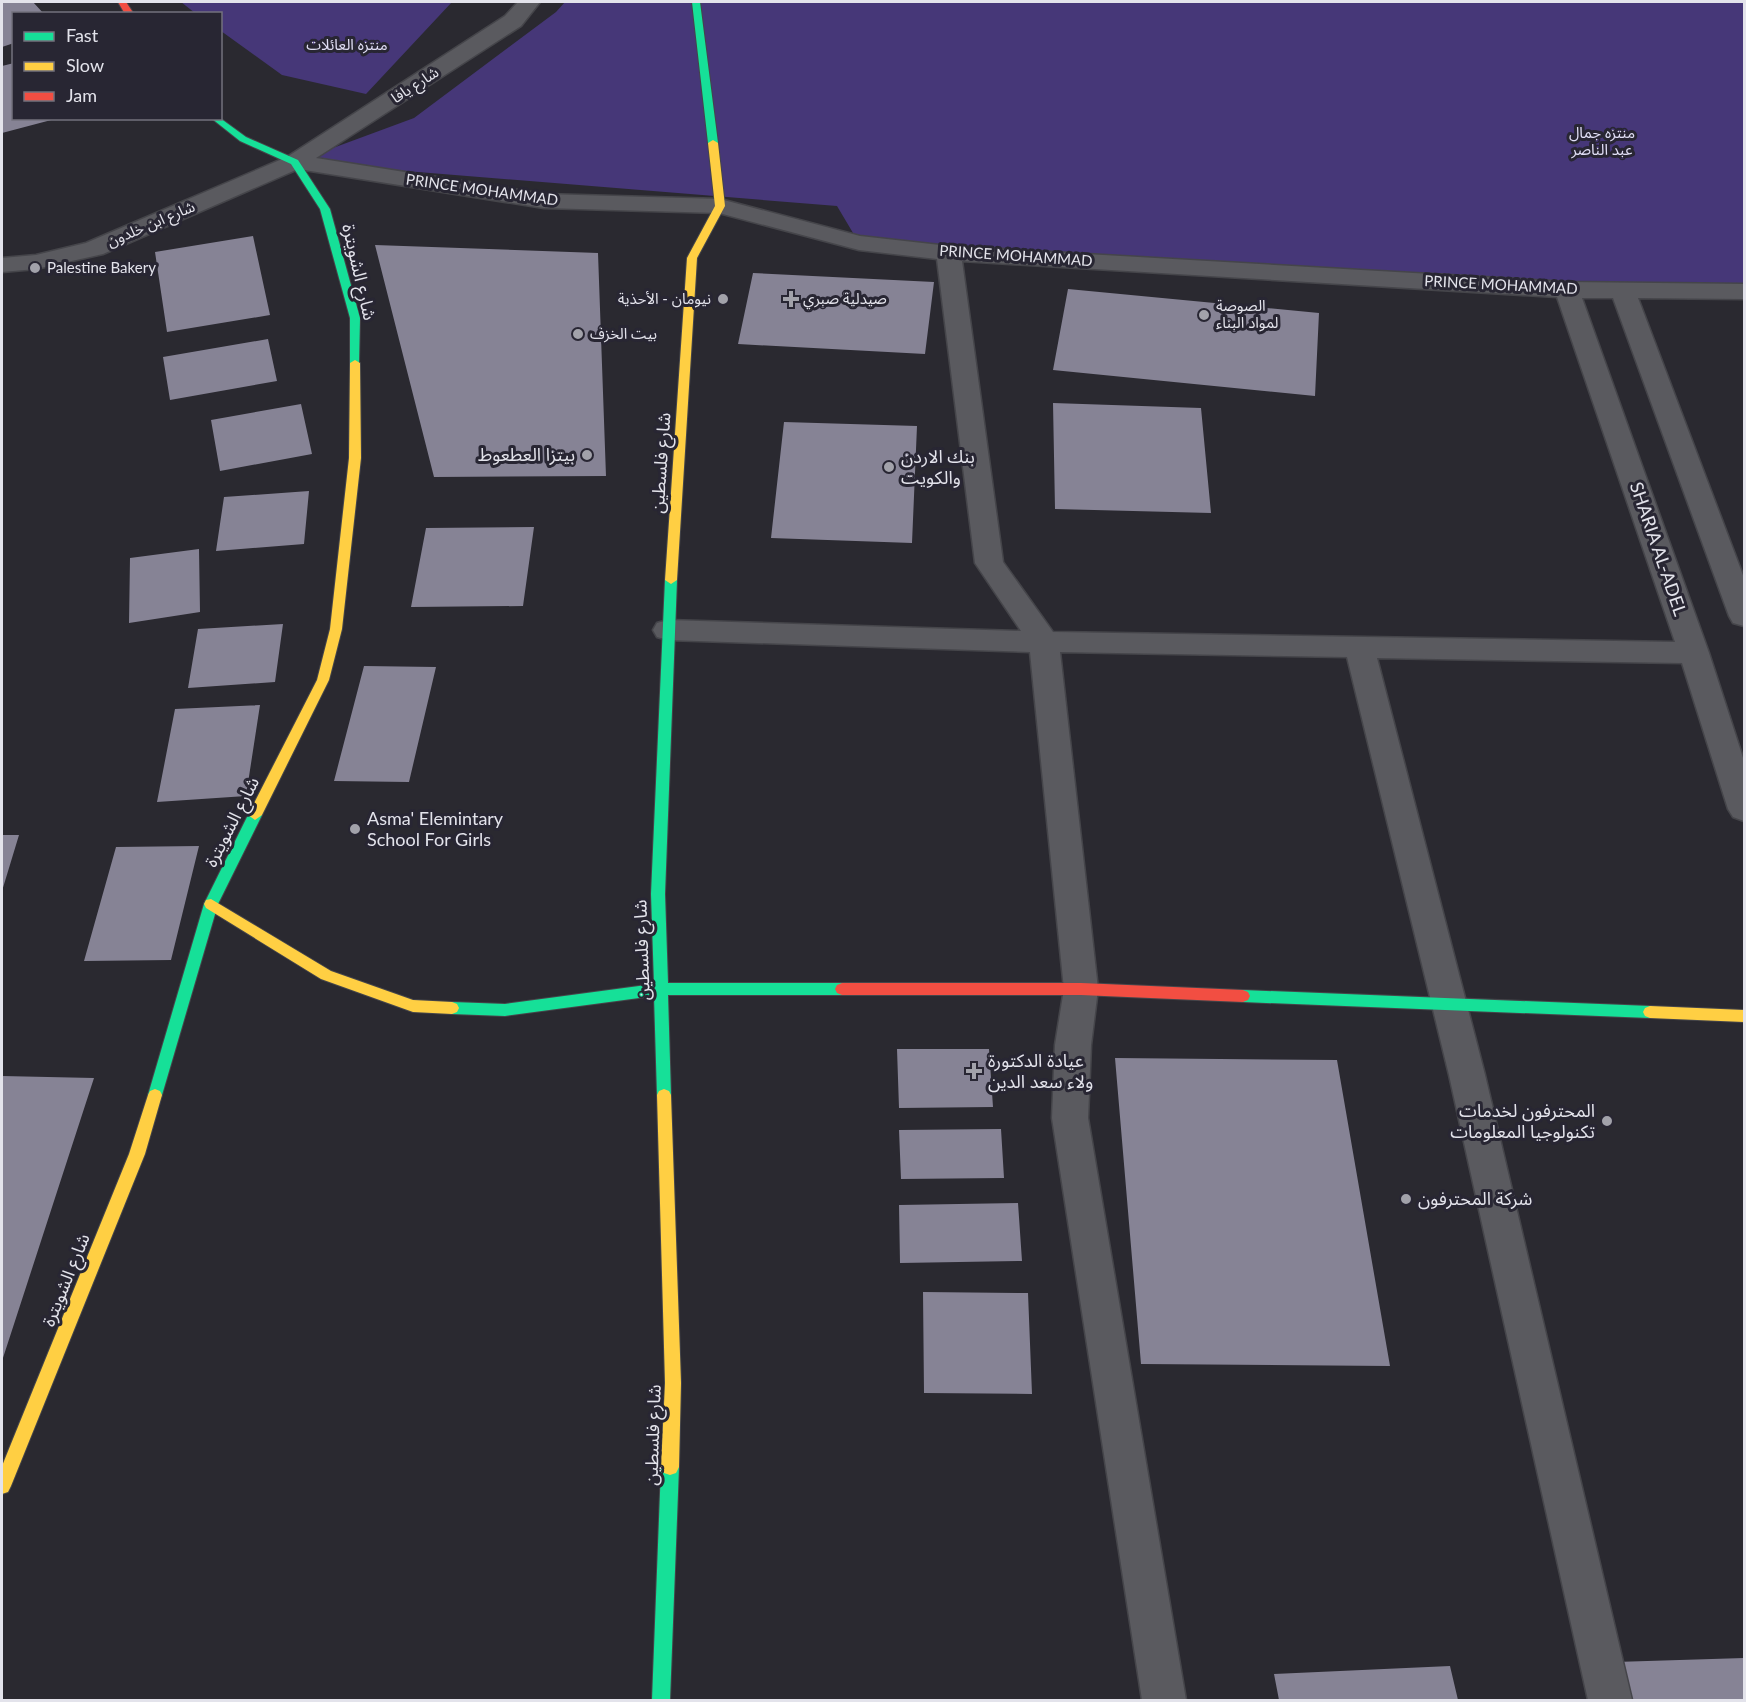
<svg xmlns="http://www.w3.org/2000/svg" width="1746" height="1702" font-family="Lato,'Noto Sans Arabic',sans-serif">
<style>
.green{fill:#463778}
.building{fill:#868395}
.lines{fill:none;stroke-linecap:round;stroke-linejoin:round}
.street-casing{stroke:#45454a;stroke-width:3}
.fast-casing{stroke:#45454a;stroke-width:2}
.slow-casing{stroke:#45454a;stroke-width:2}
.jam-casing{stroke:#45454a;stroke-width:2}
.street{fill:#5a5a5f;fill-rule:evenodd}
.fast{fill:#16e098;fill-rule:evenodd}
.slow{fill:#ffcf43;fill-rule:evenodd}
.jam{fill:#f24e42;fill-rule:evenodd}
.poi-dot{fill:#a2a2aa;stroke:#282633;stroke-width:2}
.labels{text-anchor:middle;stroke-width:6;stroke-linejoin:round;paint-order:stroke}
.far-park-label{font-size:15px;fill:#e1dff6;stroke:#282633}
.far-street-label{font-size:15px;fill:#e3e3eb;stroke:#282633}
.far-poi-label{font-size:15px;fill:#e3e3eb;stroke:#282633;text-anchor:start}
.street-label{font-size:18px;fill:#e3e3eb;stroke:#282633}
.poi-label{font-size:18px;fill:#e3e3eb;stroke:#282633;text-anchor:start}
</style>
<rect width="100%" height="100%" fill="#2a2930"/>
<path class="green" d="M 181,2 L 452,2 L 366,94 L 282,75 L 221,31 L 220,14 L 195,13 Z
M 565,2 L 1744,2 L 1744,285 L 1363,277 L 859,243 L 837,206 L 295,162 L 414,118 L 556,12 Z"/>
<path class="building" d="M 2,2 L 33,2 L 44,14 L 14,14 L 14,43 L 2,47 Z
M 14,63 L 14,118 L 55,119 L 2,133 L 2,66 Z
M 253,236 L 270,315 L 167,332 L 155,252 Z
M 375,245 L 598,253 L 606,476 L 434,477 Z
M 753,273 L 934,282 L 925,354 L 738,344 Z
M 1068,289 L 1319,313 L 1315,396 L 1053,370 Z
M 268,339 L 277,381 L 170,400 L 163,357 Z
M 1053,403 L 1201,408 L 1211,513 L 1055,509 Z
M 301,404 L 312,454 L 220,471 L 211,420 Z
M 784,422 L 917,426 L 912,543 L 771,538 Z
M 309,491 L 304,544 L 216,551 L 224,497 Z
M 534,527 L 523,606 L 411,607 L 426,528 Z
M 199,549 L 200,612 L 129,623 L 130,558 Z
M 283,624 L 275,682 L 188,688 L 198,629 Z
M 364,666 L 436,667 L 409,782 L 334,781 Z
M 260,705 L 246,796 L 157,802 L 175,709 Z
M 2,835 L 19,835 L 2,891 Z
M 199,846 L 171,960 L 84,961 L 116,847 Z
M 897,1049 L 989,1049 L 993,1107 L 899,1108 Z
M 1115,1058 L 1337,1060 L 1390,1366 L 1141,1364 Z
M 2,1076 L 94,1078 L 2,1361 Z
M 1001,1129 L 1004,1178 L 901,1179 L 899,1130 Z
M 1018,1203 L 1022,1261 L 900,1263 L 899,1205 Z
M 923,1292 L 1028,1293 L 1032,1394 L 924,1393 Z
M 1744,1658 L 1744,1700 L 1626,1700 L 1615,1662 Z
M 1450,1666 L 1458,1700 L 1279,1700 L 1274,1674 Z"/>
<g class="lines">
<defs>
<path id="street" d="M 518,2 L 540,2 L 521,26 L 316,158 L 544,194 L 720,199 L 860,236 L 949,246 L 1567,282 L 1744,284 L 1744,299 L 1638,298 L 1744,578 L 1744,626 L 1733,623 L 1729,616 L 1613,298 L 1582,298 L 1709,653 L 1744,761 L 1744,821 L 1733,817 L 1728,809 L 1682,663 L 1377,658 L 1485,1075 L 1632,1700 L 1588,1700 L 1449,1075 L 1347,657 L 1060,652 L 1098,989 L 1091,1045 L 1088,1118 L 1186,1700 L 1142,1700 L 1052,1118 L 1055,1045 L 1064,989 L 1030,652 L 668,640 L 657,637 L 653,630 L 657,623 L 668,620 L 1021,631 L 975,563 L 937,259 L 859,250 L 719,213 L 544,208 L 298,169 L 103,254 L 36,269 L 2,272 L 2,258 L 36,255 L 86,243 L 287,157 L 505,16 ZM 962,261 L 1557,297 L 1675,642 L 1053,632 L 1003,562 Z"/>
<path id="fast" d="M 692,2 L 700,2 L 718,143 L 713,146 L 708,143 Z
M 211,118 L 220,118 L 246,137 L 298,160 L 330,209 L 360,318 L 359,365 L 351,365 L 350,363 L 350,318 L 320,209 L 291,164 L 240,141 Z
M 671,576 L 677,580 L 665,894 L 668,983 L 842,983 L 847,985 L 849,989 L 847,993 L 842,995 L 668,995 L 671,1095 L 669,1099 L 664,1101 L 659,1099 L 657,1095 L 654,996 L 505,1016 L 452,1014 L 447,1012 L 445,1008 L 447,1004 L 452,1002 L 505,1004 L 654,984 L 651,894 L 665,580 Z
M 255,810 L 262,815 L 218,904 L 162,1095 L 160,1099 L 155,1101 L 150,1099 L 148,1095 L 204,904 L 248,815 Z
M 1243,990 L 1650,1006 L 1655,1008 L 1657,1012 L 1655,1016 L 1650,1018 L 1243,1002 L 1238,1000 L 1236,996 L 1238,992 Z
M 670,1459 L 676,1461 L 679,1467 L 670,1700 L 652,1700 L 661,1467 L 664,1461 Z"/>
<path id="slow" d="M 713,140 L 718,143 L 725,206 L 697,258 L 677,580 L 671,584 L 665,580 L 687,258 L 715,206 L 708,143 Z
M 355,360 L 360,363 L 361,458 L 342,629 L 329,680 L 262,815 L 255,820 L 248,815 L 317,680 L 330,629 L 349,458 L 350,363 Z
M 211,899 L 331,971 L 413,1000 L 452,1002 L 457,1004 L 459,1008 L 457,1012 L 452,1014 L 413,1012 L 321,979 L 206,908 L 204,904 L 206,900 Z
M 1650,1006 L 1744,1010 L 1744,1022 L 1650,1018 L 1645,1016 L 1643,1012 L 1645,1008 Z
M 155,1089 L 160,1091 L 162,1095 L 145,1154 L 11,1486 L 8,1492 L 2,1494 L 2,1466 L 129,1154 L 148,1095 L 150,1091 Z
M 664,1089 L 669,1091 L 671,1095 L 681,1383 L 679,1467 L 676,1473 L 670,1475 L 664,1473 L 661,1467 L 665,1383 L 657,1095 L 659,1091 Z"/>
<path id="jam" d="M 118,2 L 126,2 L 134,14 L 125,14 Z
M 842,983 L 1081,983 L 1243,990 L 1248,992 L 1250,996 L 1248,1000 L 1243,1002 L 1081,995 L 842,995 L 837,993 L 835,989 L 837,985 Z"/>
</defs>
<use href="#street" class="street-casing"/>
<use href="#fast" class="fast-casing"/>
<use href="#slow" class="slow-casing"/>
<use href="#jam" class="jam-casing"/>
<use href="#street" class="street"/>
<use href="#fast" class="fast"/>
<use href="#slow" class="slow"/>
<use href="#jam" class="jam"/>
</g>
<g class="poi-dot">
<circle cx="35" cy="268" r="6"/>
<circle cx="723" cy="299" r="6"/>
<path d="M788 290h6v6h6v6h-6v6h-6v-6h-6v-6h6z"/>
<circle cx="1204" cy="315" r="6"/>
<circle cx="578" cy="334" r="6"/>
<circle cx="587" cy="455" r="6"/>
<circle cx="889" cy="467" r="6"/>
<circle cx="355" cy="829" r="6"/>
<path d="M971 1062h6v6h6v6h-6v6h-6v-6h-6v-6h6z"/>
<circle cx="1607" cy="1121" r="6"/>
<circle cx="1406" cy="1199" r="6"/>
</g>
<g class="labels">
<g class="far-park-label">
<text x="347" y="50">منتزه العائلات</text>
<text x="1602" y="138">منتزه جمال<tspan x="1602" dy="17">عبد الناصر</tspan></text>
</g>
<g class="far-street-label">
<text transform="translate(415 85) rotate(-33)" y="5">شارع يافا</text>
<text transform="translate(482 190) rotate(8)" y="5">PRINCE MOHAMMAD</text>
<text transform="translate(151 224) rotate(-23)" y="5">شارع ابن خلدون</text>
<text transform="translate(1016 256) rotate(4)" y="5">PRINCE MOHAMMAD</text>
<text transform="translate(1501 285) rotate(3)" y="5">PRINCE MOHAMMAD</text>
</g>
<g class="far-poi-label">
<text x="47" y="273">Palestine Bakery</text>
<text x="711" y="304" text-anchor="end">نيومان - الأحذية</text>
<text x="803" y="304">صيدلية صبري</text>
<text x="1216" y="311">الصوصة<tspan x="1216" dy="17">لمواد البناء</tspan></text>
<text x="590" y="339">بيت الخزف</text>
</g>
<g class="street-label">
<text transform="translate(359 272) rotate(77)" y="6">شارع الشويترة</text>
<text transform="translate(661 463) rotate(-86)" y="6">شارع فلسطين</text>
<text transform="translate(1658 549) rotate(71)" y="6">SHARIA AL-ADEL</text>
<text transform="translate(232 822) rotate(-63)" y="6">شارع الشويترة</text>
<text transform="translate(642 950) rotate(-92)" y="6">شارع فلسطين</text>
<text transform="translate(66 1280) rotate(-68)" y="6">شارع الشويترة</text>
<text transform="translate(653 1435) rotate(-88)" y="6">شارع فلسطين</text>
</g>
<g class="poi-label">
<text x="575" y="461" text-anchor="end">بيتزا العطعوط</text>
<text x="901" y="463">بنك الاردن<tspan x="901" dy="21">والكويت</tspan></text>
<text x="367" y="825">Asma' Elemintary<tspan x="367" dy="21">School For Girls</tspan></text>
<text x="988" y="1067">عيادة الدكتورة<tspan x="988" dy="21">ولاء سعد الدين</tspan></text>
<text x="1595" y="1117" text-anchor="end">المحترفون لخدمات<tspan x="1595" dy="21">تكنولوجيا المعلومات</tspan></text>
<text x="1418" y="1205">شركة المحترفون</text>
</g>
</g>
<rect width="1746" height="1702" fill="none" stroke="#e3e3eb" stroke-width="6"/>
<rect x="12" y="12" width="210" height="108" fill="#282633" stroke="#73727d" stroke-width="1.5"/>
<rect x="24" y="32" width="30" height="9" fill="#16e098" stroke="#73727d" stroke-width="1.5"/>
<text x="66" y="42" font-size="18" fill="#e3e3eb">Fast</text>
<rect x="24" y="62" width="30" height="9" fill="#ffcf43" stroke="#73727d" stroke-width="1.5"/>
<text x="66" y="72" font-size="18" fill="#e3e3eb">Slow</text>
<rect x="24" y="92" width="30" height="9" fill="#f24e42" stroke="#73727d" stroke-width="1.5"/>
<text x="66" y="102" font-size="18" fill="#e3e3eb">Jam</text>
</svg>
